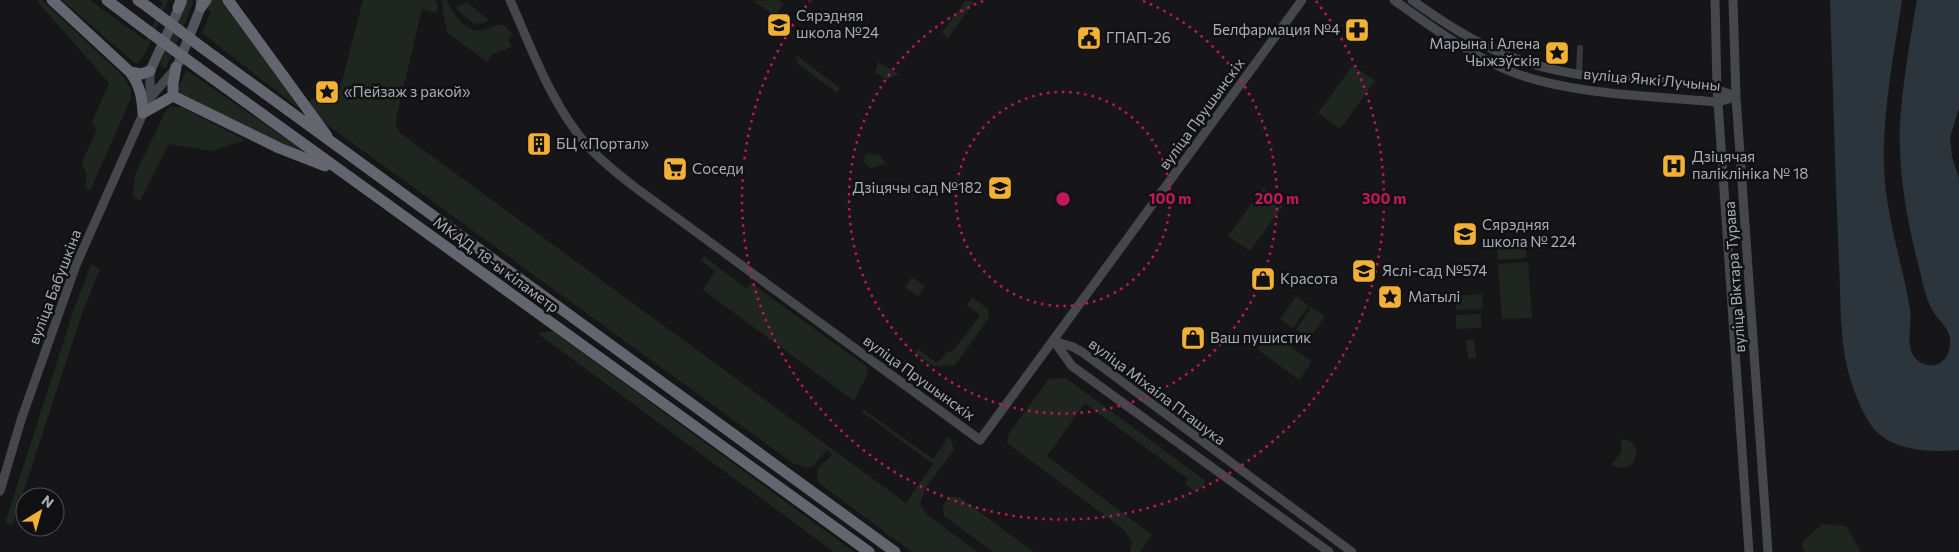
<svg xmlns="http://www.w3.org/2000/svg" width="1959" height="552" font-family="Commissioner,sans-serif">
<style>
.green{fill:#1e261f}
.water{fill:#2c353c}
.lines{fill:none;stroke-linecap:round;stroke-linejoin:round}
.street{stroke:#37383d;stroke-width:6}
.secondary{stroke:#45474d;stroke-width:9}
.primary{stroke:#53555c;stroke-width:10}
.highway{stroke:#63666e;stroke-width:11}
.highway-bridge{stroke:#63666e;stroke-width:11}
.ring{fill:none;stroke:#c2185b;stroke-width:2.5;stroke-dasharray:2.5 5}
.labels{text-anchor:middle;stroke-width:5;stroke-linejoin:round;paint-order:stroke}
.poi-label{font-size:15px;fill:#a8adb8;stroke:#111113;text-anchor:start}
.street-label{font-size:15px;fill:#a8adb8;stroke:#111113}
.centre{fill:#c2185b;stroke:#111113;stroke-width:2.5}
.ring-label{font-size:15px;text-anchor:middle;font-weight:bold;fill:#c2185b;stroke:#111113;stroke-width:5;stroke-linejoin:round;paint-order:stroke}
</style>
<rect width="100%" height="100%" fill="#161618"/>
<path class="green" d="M 36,0 L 42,0 L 123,76 L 130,87 L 131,98 L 90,191 L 85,188 L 87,176 L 82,162 L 97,130 L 92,122 L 109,83 Z
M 62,0 L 90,0 L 146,41 L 163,3 L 158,0 L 168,0 L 143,58 L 136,64 Z
M 187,0 L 192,0 L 193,3 L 166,68 L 164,68 L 160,64 Z
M 211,0 L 223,0 L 301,110 L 202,33 L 211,12 L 207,9 Z
M 363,0 L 435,0 L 438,6 L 436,13 L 422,9 L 395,123 L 399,132 L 906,503 L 933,464 L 861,411 L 863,409 L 933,459 L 946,441 L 946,436 L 951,440 L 954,450 L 925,489 L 920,504 L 926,514 L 978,552 L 912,552 L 819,483 C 812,467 824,465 832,454 L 827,450 L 811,468 L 794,464 L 322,121 L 309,102 L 310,100 L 316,97 L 326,104 L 335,92 L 340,89 Z
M 441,0 L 447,0 C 452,14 467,34 484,30 C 491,28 497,24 504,25 L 513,35 L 508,38 L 512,47 L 493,54 L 487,62 L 445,31 L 447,28 C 442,16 444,10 441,0 Z
M 779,0 L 784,4 L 775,16 L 753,1 Z
M 966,0 L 974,2 L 948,38 L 942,33 Z
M 467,2 L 488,19 L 487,22 L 475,24 L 458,11 L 457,6 Z
M 796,55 L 840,88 L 837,93 L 798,64 Z
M 878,62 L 899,74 L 887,79 L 875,73 Z
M 1353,65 L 1375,81 L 1340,129 L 1318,113 Z
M 186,70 L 313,157 L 269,139 L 181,94 L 178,89 Z
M 170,107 L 182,107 L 245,140 L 212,151 L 169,144 L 140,201 L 133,196 L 135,175 L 165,112 Z
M 867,153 L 880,155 L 885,164 L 870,168 L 862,160 Z
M 1263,188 L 1285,203 L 1250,251 L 1228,236 Z
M 1517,237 L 1526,245 L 1526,258 L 1498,260 L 1497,248 L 1505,239 Z
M 704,256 L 747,289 L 751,283 L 866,366 L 868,373 L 854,401 L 703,290 L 715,272 L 701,260 Z
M 1528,262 L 1532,318 L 1502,319 L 1498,264 Z
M 91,265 L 100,269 L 82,314 L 12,526 L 5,523 L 74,309 Z
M 912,277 L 925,286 L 918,297 L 905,287 Z
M 1482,294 L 1483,309 L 1456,310 L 1455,296 Z
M 1296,296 L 1309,306 L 1293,328 L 1280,319 Z
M 972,297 L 988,309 L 989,318 L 955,365 L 934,366 L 915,353 L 918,349 L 937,363 L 947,352 L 953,351 L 980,315 L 967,305 Z
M 1311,307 L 1325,316 L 1309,339 L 1296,330 Z
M 1481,314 L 1481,328 L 1456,329 L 1456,315 Z
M 553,331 L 854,552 L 834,552 L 537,333 Z
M 1270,331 L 1312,362 L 1299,380 L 1257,349 Z
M 1474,339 L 1476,358 L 1468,359 L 1466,340 Z
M 1066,378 L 1206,481 L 1199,490 L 1194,491 L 1185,484 L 1188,479 L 1085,403 L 1047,456 L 1152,535 L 1140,552 L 1130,552 L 1132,541 L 1123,529 L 1007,443 L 1009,433 L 1049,379 Z
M 1620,439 C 1636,439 1640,452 1632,465 L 1621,468 L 1611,465 L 1622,451 Z
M 950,497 L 959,497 L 1034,552 L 993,552 L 944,516 L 943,505 Z
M 1822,524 L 1846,526 L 1861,552 L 1805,552 L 1801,543 Z"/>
<path class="water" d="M 1830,0 L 1902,0 C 1894,55 1882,113 1884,169 C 1886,216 1902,262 1910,309 C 1913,327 1901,355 1924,364 C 1945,372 1956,345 1947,330 C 1943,323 1937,318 1933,311 C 1924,296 1922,277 1917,260 C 1906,215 1898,168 1900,122 C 1903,81 1910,40 1917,0 L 1959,0 L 1959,109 L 1950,137 L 1952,157 L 1959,178 L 1959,450 C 1932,453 1893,451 1874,429 C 1863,416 1855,394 1850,378 C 1839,341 1841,299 1839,261 C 1835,174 1833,87 1830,0 Z"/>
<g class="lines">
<path class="street" d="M 1579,74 L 1580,48"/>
<path class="secondary" d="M 510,0 C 532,49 551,104 587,145 C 601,161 619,175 636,188 L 980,440 L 1302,0
M 1394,0 C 1430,26 1466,52 1507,70 C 1566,95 1654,96 1718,102 L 1736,97
M 1412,0 C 1474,45 1520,68 1597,77 C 1641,82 1697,78 1736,97
M 1715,0 L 1717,88 L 1749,552
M 1733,0 L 1736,97 L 1768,552
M 150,71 L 150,98
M 1054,341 L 1073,347 L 1082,352 L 1352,552
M 1054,341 L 1072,366 L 1329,552
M 0,491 L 21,420 L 76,265 L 150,98 L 175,69"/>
<path class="primary" d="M 179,62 L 201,7 L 201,1
M 150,71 L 182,2"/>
<path class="highway" d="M 52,0 L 130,72 C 140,85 142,97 143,113
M 107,0 L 140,25
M 138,0 L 148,7
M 228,0 L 327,136
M 201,7 L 206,0
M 178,8 L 181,0
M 204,49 L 895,552
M 197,67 L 869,552
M 130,72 L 141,74 L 150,71
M 173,96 L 173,83 L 176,67
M 143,113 L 173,96 L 279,148 L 325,166"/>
<path class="highway-bridge" d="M 148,7 L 204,49
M 140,25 L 197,67"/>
</g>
<g class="ring">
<circle cx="1063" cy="199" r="107"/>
<path d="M1143 1A214 214 0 1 1 983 1"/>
<path d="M1316 1A321 321 0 1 1 810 1"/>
</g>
<defs>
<symbol id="school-square" viewBox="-11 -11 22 22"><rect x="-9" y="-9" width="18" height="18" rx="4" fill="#f2b134" stroke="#111113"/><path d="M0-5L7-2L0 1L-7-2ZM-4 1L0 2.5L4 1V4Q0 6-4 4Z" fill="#111"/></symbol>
<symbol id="pharmacy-square" viewBox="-11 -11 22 22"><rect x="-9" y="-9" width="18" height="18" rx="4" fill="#f2b134" stroke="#111113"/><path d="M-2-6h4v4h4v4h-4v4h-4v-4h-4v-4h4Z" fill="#111"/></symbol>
<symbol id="civic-square" viewBox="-11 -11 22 22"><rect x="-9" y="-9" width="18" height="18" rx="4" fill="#f2b134" stroke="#111113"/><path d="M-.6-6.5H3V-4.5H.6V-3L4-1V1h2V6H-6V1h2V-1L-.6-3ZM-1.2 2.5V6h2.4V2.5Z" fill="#111"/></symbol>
<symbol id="sight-square" viewBox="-11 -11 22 22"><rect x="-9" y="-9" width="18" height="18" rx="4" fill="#f2b134" stroke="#111113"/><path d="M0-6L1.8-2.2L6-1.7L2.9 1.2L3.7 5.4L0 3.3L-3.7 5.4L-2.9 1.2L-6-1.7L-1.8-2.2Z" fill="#111"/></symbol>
<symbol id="building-square" viewBox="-11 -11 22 22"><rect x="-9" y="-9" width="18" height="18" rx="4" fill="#f2b134" stroke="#111113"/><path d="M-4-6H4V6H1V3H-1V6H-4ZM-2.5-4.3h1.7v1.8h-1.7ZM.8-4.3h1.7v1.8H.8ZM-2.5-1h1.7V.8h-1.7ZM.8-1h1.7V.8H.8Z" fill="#111"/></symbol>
<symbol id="hospital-square" viewBox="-11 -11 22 22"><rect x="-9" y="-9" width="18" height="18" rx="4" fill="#f2b134" stroke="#111113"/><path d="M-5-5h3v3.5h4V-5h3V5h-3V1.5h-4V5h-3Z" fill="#111"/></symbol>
<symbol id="supermarket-square" viewBox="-11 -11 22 22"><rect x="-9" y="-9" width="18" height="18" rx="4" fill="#f2b134" stroke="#111113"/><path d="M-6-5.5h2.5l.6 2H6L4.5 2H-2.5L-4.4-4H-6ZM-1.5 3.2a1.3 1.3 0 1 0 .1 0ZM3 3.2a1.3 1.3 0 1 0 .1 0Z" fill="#111"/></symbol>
<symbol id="shop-square" viewBox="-11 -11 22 22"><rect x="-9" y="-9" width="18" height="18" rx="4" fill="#f2b134" stroke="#111113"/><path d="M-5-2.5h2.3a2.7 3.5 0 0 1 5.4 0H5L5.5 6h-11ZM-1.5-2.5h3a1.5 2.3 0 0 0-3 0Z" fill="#111"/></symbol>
</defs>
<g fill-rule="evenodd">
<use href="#school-square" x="765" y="11" width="28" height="28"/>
<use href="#pharmacy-square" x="1343" y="16" width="28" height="28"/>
<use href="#civic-square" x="1075" y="24" width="28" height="28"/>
<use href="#sight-square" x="1543" y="39" width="28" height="28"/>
<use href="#sight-square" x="313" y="78" width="28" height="28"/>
<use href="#building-square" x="525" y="130" width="28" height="28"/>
<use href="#hospital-square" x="1660" y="152" width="28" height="28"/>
<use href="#supermarket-square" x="661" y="155" width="28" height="28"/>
<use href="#school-square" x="986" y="174" width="28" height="28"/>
<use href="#school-square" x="1451" y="220" width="28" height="28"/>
<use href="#school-square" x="1350" y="257" width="28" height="28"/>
<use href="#shop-square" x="1249" y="265" width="28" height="28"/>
<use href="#sight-square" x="1376" y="283" width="28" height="28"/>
<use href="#shop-square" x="1179" y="324" width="28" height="28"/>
</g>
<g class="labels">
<g class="poi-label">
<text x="796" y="21">Сярэдняя<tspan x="796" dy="17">школа №24</tspan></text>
<text x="1340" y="35" text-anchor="end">Белфармация №4</text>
<text x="1106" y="43">ГПАП-26</text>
<text x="1540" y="49" text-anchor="end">Марына і Алена<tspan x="1540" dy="17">Чыжэўскія</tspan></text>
<text x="344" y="97">«Пейзаж з ракой»</text>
<text x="556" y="149">БЦ «Портал»</text>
<text x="1692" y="162">Дзіцячая<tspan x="1692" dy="17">паліклініка № 18</tspan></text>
<text x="692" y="174">Соседи</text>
<text x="982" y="193" text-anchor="end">Дзіцячы сад №182</text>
<text x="1482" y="230">Сярэдняя<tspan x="1482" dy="17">школа № 224</tspan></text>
<text x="1382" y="276">Яслі-сад №574</text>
<text x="1280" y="284">Красота</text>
<text x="1408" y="302">Матылі</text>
<text x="1210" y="343">Ваш пушистик</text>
</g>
<g class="street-label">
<text transform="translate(1652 80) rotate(5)" y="5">вуліца Янкі Лучыны</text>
<text transform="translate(1202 114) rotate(-54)" y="5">вуліца Прушынскіх</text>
<text transform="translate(496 265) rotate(36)" y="5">МКАД, 18-ы кіламетр</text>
<text transform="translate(1735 277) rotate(-94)" y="5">вуліца Віктара Турава</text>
<text transform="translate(55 287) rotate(-69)" y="5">вуліца Бабушкіна</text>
<text transform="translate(919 378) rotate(36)" y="5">вуліца Прушынскіх</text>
<text transform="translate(1157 392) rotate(37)" y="5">вуліца Міхаіла Пташука</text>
</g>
</g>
<circle cx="1063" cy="199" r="8" class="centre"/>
<g class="ring-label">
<text x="1170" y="204">100 m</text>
<text x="1277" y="204">200 m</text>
<text x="1384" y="204">300 m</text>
</g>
<g transform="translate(40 512) rotate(37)"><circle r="24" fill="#111113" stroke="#4d4f55"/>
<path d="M0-4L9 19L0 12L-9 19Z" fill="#f2b134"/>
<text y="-8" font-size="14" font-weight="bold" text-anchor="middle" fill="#a8adb8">N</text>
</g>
</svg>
